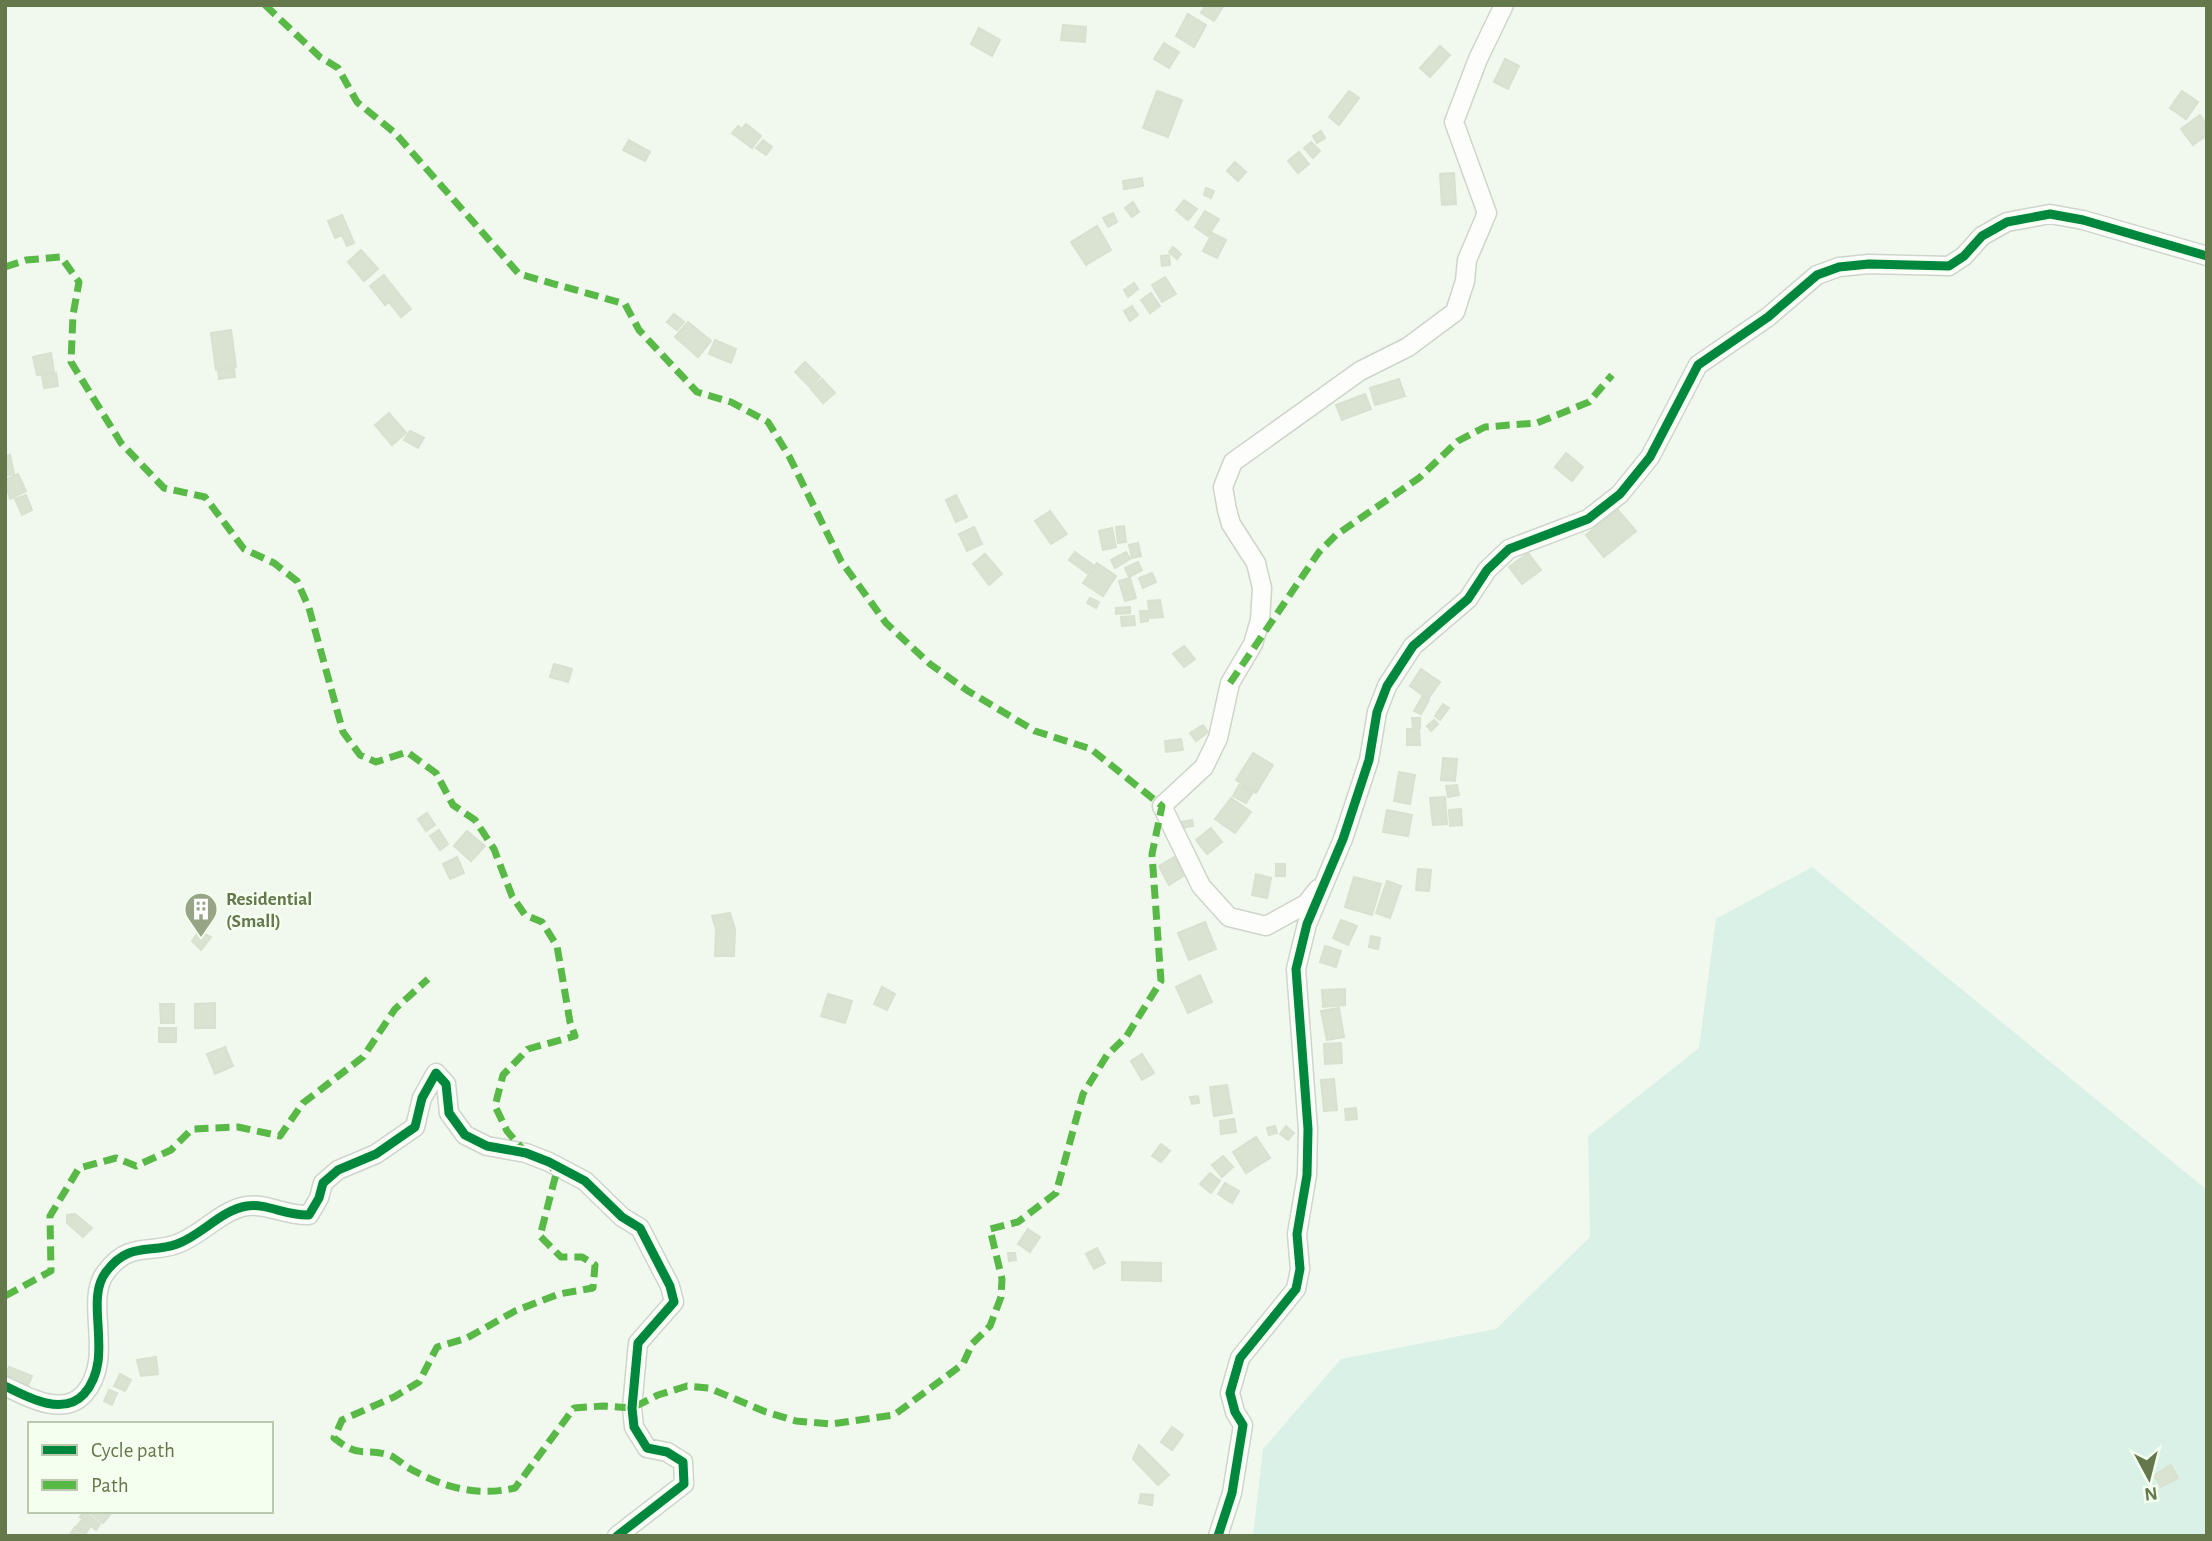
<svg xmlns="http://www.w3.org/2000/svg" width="2212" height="1541" font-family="'Alegreya Sans',sans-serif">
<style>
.green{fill:#d9f1e6}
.building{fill:#dae3d2;stroke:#d8e1cf;stroke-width:2}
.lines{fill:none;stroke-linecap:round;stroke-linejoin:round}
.minor-casing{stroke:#ced5c9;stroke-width:21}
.minor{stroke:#fdfefc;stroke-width:18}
.quiet{stroke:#58b947;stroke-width:7;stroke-dasharray:14 7;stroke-linecap:butt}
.cycleway-casing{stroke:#f4ffef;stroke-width:13}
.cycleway{stroke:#00873e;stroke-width:9}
.labels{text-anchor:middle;stroke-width:5;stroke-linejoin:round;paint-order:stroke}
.poi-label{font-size:19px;font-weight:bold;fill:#65784c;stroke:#f4ffef;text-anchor:start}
</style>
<rect width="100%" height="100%" fill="#f1f8ee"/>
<path class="green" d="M 1812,867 L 2207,1190 L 2207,1536 L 1253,1536 L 1263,1449 L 1341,1359 L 1496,1329 L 1590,1237 L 1588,1136 L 1699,1048 L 1716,919 Z"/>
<path class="building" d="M 1206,5 L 1224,5 L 1214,21 L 1201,13 Z
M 1188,14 L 1206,25 L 1194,47 L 1176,36 Z
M 1063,25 L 1086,27 L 1085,42 L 1061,40 Z
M 979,28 L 1000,40 L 992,56 L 971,44 Z
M 1164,43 L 1179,52 L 1169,68 L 1154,59 Z
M 1440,46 L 1450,55 L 1430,77 L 1420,68 Z
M 1505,59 L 1519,66 L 1508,89 L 1494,82 Z
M 1157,91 L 1182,100 L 1168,137 L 1143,128 Z
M 1349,91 L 1359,98 L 1339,125 L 1329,117 Z
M 2182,91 L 2198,102 L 2186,119 L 2170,108 Z
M 2200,115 L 2207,125 L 2207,135 L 2193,145 L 2181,129 Z
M 746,124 L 761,136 L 752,148 L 732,133 L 738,126 L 742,129 Z
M 1321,131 L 1325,138 L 1317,143 L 1313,136 Z
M 629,140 L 650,152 L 645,161 L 623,150 Z
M 763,140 L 772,147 L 766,155 L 756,148 Z
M 1311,142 L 1320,151 L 1313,158 L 1304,148 Z
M 1299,152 L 1309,164 L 1298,173 L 1288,161 Z
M 1235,162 L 1246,172 L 1238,181 L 1227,171 Z
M 1454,173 L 1456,204 L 1442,205 L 1440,174 Z
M 1142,178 L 1143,186 L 1124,189 L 1123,181 Z
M 1206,188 L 1214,191 L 1211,198 L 1204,195 Z
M 1184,200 L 1197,209 L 1188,220 L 1176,210 Z
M 1133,202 L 1139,212 L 1132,217 L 1125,208 Z
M 1205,211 L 1219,219 L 1208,236 L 1195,227 Z
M 1113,213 L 1117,222 L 1108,227 L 1103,218 Z
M 342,215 L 354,243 L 347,246 L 342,235 L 335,238 L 328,221 Z
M 1097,226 L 1111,250 L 1086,265 L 1071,242 Z
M 1212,233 L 1226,240 L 1217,258 L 1203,251 Z
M 1173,247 L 1181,254 L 1177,259 L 1169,252 Z
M 361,250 L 378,269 L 364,281 L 348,262 Z
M 1169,255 L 1170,265 L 1162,266 L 1161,256 Z
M 384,275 L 399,294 L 385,305 L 370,286 Z
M 1165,277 L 1176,294 L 1162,302 L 1152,285 Z
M 1134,283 L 1138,289 L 1128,297 L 1124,290 Z
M 1151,293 L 1160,306 L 1150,313 L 1141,300 Z
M 399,294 L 411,309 L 401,317 L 389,302 Z
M 1132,306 L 1138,315 L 1130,321 L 1124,311 Z
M 674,314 L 684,322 L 677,330 L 667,322 Z
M 688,322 L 711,341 L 698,357 L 675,337 Z
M 231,330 L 236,367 L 216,370 L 211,333 Z
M 715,340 L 736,349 L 731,363 L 709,354 Z
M 51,353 L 54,372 L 37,375 L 33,357 Z
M 805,362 L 820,377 L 810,387 L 795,372 Z
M 234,367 L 235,377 L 219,379 L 218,369 Z
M 56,373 L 58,386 L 44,388 L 42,376 Z
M 822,379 L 835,393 L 823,403 L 811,389 Z
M 1399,379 L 1405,396 L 1375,405 L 1370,388 Z
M 1365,394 L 1371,409 L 1342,420 L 1336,405 Z
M 389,413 L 406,433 L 392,445 L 375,425 Z
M 410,431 L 424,438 L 418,448 L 404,440 Z
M 1566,453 L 1583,467 L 1572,481 L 1555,467 Z
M 10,455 L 14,474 L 5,476 L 5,456 Z
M 18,474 L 26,491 L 10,499 L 5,480 Z
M 26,495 L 32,510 L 22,515 L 15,499 Z
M 956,495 L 967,517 L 956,522 L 946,500 Z
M 1618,510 L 1636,531 L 1604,557 L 1586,535 Z
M 1050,511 L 1067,534 L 1051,544 L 1035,521 Z
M 1124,526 L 1126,542 L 1118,543 L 1116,527 Z
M 974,527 L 982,544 L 967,551 L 959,534 Z
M 1112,528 L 1116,547 L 1103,550 L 1099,531 Z
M 1138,543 L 1141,556 L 1132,558 L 1129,545 Z
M 1075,552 L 1093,565 L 1087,573 L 1069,560 Z
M 1126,552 L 1130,559 L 1115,568 L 1111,560 Z
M 1528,553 L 1541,570 L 1522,584 L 1509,567 Z
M 985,554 L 1002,574 L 989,585 L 973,564 Z
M 1138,562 L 1142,570 L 1129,577 L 1125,568 Z
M 1097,563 L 1116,576 L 1103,596 L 1083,583 Z
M 1152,573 L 1156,582 L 1143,588 L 1139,578 Z
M 1130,578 L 1136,598 L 1125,601 L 1119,581 Z
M 1090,598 L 1099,602 L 1096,608 L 1087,603 Z
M 1160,600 L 1163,617 L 1150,618 L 1148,601 Z
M 1130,607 L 1130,613 L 1116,614 L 1116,608 Z
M 1140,611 L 1147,611 L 1148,621 L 1141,622 Z
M 1134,616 L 1135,625 L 1122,626 L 1121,617 Z
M 1184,646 L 1195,659 L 1184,667 L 1173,654 Z
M 554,664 L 572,669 L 568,682 L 550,677 Z
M 1421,669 L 1440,682 L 1428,699 L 1410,686 Z
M 1422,697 L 1429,700 L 1421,714 L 1414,711 Z
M 1443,704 L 1449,708 L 1440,720 L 1435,716 Z
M 1412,718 L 1420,718 L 1420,728 L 1413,728 Z
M 1434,720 L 1438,724 L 1431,731 L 1427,726 Z
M 1203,725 L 1208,732 L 1196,741 L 1190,733 Z
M 1419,728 L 1420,745 L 1407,745 L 1407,729 Z
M 1181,739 L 1183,750 L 1166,752 L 1165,741 Z
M 1253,753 L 1273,765 L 1256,793 L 1236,780 Z
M 1443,758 L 1457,759 L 1455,781 L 1441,780 Z
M 1399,772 L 1415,775 L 1410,804 L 1394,801 Z
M 1239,785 L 1253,792 L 1246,803 L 1233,796 Z
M 1457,785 L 1459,795 L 1448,797 L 1446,786 Z
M 1445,797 L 1447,824 L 1433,825 L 1430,798 Z
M 1231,798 L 1251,812 L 1235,833 L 1215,819 Z
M 1461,809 L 1462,825 L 1450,826 L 1449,810 Z
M 1387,810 L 1412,815 L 1408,836 L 1383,832 Z
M 427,813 L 435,825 L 426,831 L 418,819 Z
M 1192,820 L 1193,826 L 1182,828 L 1181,822 Z
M 1211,828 L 1222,842 L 1207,854 L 1196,840 Z
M 439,830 L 448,844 L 440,850 L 430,836 Z
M 467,831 L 485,846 L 471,861 L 454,846 Z
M 457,857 L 464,873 L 450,879 L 443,864 Z
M 1174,857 L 1185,875 L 1169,885 L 1159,866 Z
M 1276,864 L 1285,864 L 1285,876 L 1276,876 Z
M 1418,869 L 1431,870 L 1429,891 L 1416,890 Z
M 1256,874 L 1271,878 L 1267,898 L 1252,895 Z
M 1354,877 L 1381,884 L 1372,915 L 1345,907 Z
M 1387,881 L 1401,886 L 1390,918 L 1376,913 Z
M 730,913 L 735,929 L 734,956 L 715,956 L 716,929 L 712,916 Z
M 1341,920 L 1357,926 L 1348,945 L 1333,938 Z
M 1205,922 L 1216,949 L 1189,960 L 1178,933 Z
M 199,931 L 211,937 L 201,950 L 192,941 Z
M 1371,936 L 1380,938 L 1378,949 L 1369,947 Z
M 1325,946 L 1341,951 L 1336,967 L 1320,962 Z
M 1200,975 L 1212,1002 L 1188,1013 L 1176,987 Z
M 882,987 L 895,994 L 887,1010 L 874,1004 Z
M 1345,989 L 1345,1005 L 1323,1007 L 1322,990 Z
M 828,994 L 852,1001 L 845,1023 L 821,1016 Z
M 215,1003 L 215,1028 L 195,1028 L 195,1004 Z
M 160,1004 L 174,1004 L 174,1023 L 161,1023 Z
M 1339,1008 L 1344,1037 L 1327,1040 L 1321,1011 Z
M 159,1028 L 176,1028 L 176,1042 L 159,1042 Z
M 1341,1043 L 1342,1063 L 1325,1064 L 1324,1044 Z
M 225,1047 L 233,1066 L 215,1074 L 207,1054 Z
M 1142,1054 L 1154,1073 L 1142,1080 L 1131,1061 Z
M 1334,1079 L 1337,1110 L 1324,1111 L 1321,1080 Z
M 1227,1085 L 1232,1113 L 1214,1116 L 1210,1087 Z
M 1198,1096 L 1199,1103 L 1192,1104 L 1190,1097 Z
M 1356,1108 L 1357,1119 L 1346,1120 L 1345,1109 Z
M 1234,1119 L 1236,1132 L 1221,1134 L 1220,1121 Z
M 1275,1126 L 1277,1133 L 1269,1135 L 1267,1128 Z
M 1286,1126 L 1294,1133 L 1288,1140 L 1280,1134 Z
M 1256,1137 L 1270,1158 L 1246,1173 L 1233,1152 Z
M 1161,1144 L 1170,1151 L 1161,1162 L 1152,1156 Z
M 1223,1156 L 1233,1167 L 1222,1177 L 1212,1165 Z
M 1210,1173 L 1220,1181 L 1211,1193 L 1200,1184 Z
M 1225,1183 L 1239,1191 L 1232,1203 L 1218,1194 Z
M 75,1214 L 92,1228 L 83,1237 L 67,1223 L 67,1215 Z
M 1028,1229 L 1040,1237 L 1030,1252 L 1018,1244 Z
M 1097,1248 L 1105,1263 L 1094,1269 L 1086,1254 Z
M 1008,1253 L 1015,1253 L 1016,1260 L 1009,1261 Z
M 1122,1262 L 1161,1263 L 1161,1281 L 1122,1280 Z
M 156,1357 L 158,1374 L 141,1376 L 137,1360 Z
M 9,1367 L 32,1376 L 28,1386 L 5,1377 Z
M 120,1374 L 131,1380 L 125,1391 L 114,1386 Z
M 109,1390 L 117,1393 L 112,1405 L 104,1401 Z
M 1172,1427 L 1183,1435 L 1172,1450 L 1161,1442 Z
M 1139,1445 L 1169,1475 L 1158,1485 L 1133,1459 Z
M 2171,1465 L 2178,1478 L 2161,1487 L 2154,1475 Z
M 1141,1494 L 1153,1495 L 1152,1505 L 1139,1503 Z
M 84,1511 L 100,1524 L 96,1530 L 80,1517 Z
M 88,1511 L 113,1511 L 103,1523 Z
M 82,1520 L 90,1527 L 86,1533 L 77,1526 Z
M 75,1527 L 88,1536 L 69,1536 Z"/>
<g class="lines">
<defs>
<path id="minor" d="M 1318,889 L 1306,904 L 1266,926 L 1229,917 L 1201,886 L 1162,806 L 1204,767 L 1218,738 L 1230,683 L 1253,644 L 1260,620 L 1262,588 L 1256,563 L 1231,524 L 1227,510 L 1223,487 L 1233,462 L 1360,371 L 1408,347 L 1455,312 L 1465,281 L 1467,260 L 1487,213 L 1454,122 L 1478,59 L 1504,5
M 5,1386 C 27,1397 63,1417 84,1394 C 116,1358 83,1301 106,1272 C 129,1241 150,1254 177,1244 C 202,1235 221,1210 247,1206 C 267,1203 286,1216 309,1215 L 319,1198 L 323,1183 L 338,1170 L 376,1154 L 415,1127 L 422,1098 L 436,1073 L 446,1084 L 449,1113 L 465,1135 L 487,1146 L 526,1153 L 549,1162 L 585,1181 L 622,1217 L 640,1228 L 670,1286 L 674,1302 L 638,1343 L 632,1408 L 634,1427 L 647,1448 L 667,1452 L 683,1462 L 684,1484 L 617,1536
M 1218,1536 L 1232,1493 L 1243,1425 L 1235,1412 L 1230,1393 L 1240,1358 L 1296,1289 L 1300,1269 L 1297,1234 L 1307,1175 L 1308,1129 L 1296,969 L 1307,924 L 1343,839 L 1369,760 L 1377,712 L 1387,686 L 1413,646 L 1468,599 L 1487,570 L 1509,549 L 1588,519 L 1620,494 L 1650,457 L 1698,365 L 1768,317 L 1817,275 L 1839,267 L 1869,264 L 1949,266 L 1964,256 L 1982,236 L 2007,222 L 2050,214 L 2083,220 L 2207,256"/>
</defs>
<use href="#minor" class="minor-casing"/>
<use href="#minor" class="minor"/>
<path class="quiet" d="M 265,5 L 320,57 L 338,68 L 357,102 L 395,133 L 519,274 L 625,304 L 639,330 L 697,392 L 731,402 L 768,422 L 789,456 L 841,561 L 886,623 L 930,664 L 968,691 L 1035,731 L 1091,749 L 1162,806 L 1152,854 L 1161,981 L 1126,1037 L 1107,1055 L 1083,1094 L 1056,1193 L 1018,1222 L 990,1229 L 1002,1279 L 1001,1297 L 990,1326 L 972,1344 L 963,1364 L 894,1415 L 832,1424 L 796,1421 L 766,1412 L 709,1388 L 687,1386 L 658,1395 L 632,1408 L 603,1406 L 574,1408 L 515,1488 C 475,1497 442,1487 407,1467 C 401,1463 395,1457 389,1455 C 361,1447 362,1460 334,1438 L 342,1420 L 394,1397 L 419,1382 L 437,1347 L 467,1338 L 515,1311 L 559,1294 L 593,1288 L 595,1265 L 582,1257 L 561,1257 L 540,1236 L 556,1174 L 549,1162
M 5,267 L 26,260 L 61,257 L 79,282 L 73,315 L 71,362 L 121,443 L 164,488 L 205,497 L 244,549 L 274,563 L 297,581 L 309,608 L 343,732 L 360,755 L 376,762 L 407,752 L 436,773 L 453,805 L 475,820 L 494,849 L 512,896 L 525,915 L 542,922 L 557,946 L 570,1022 L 575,1036 L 528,1049 L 503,1075 L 495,1106 L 507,1131 L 525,1152
M 1230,683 L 1319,552 L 1336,535 L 1419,478 L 1458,441 L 1485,427 L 1537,423 L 1589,402 L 1612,375
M 5,1296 L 51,1271 L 50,1216 L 79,1168 L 116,1158 L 136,1166 L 171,1150 L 192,1129 L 238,1127 L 280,1136 L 303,1103 L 363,1057 L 395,1009 L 428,979"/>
<defs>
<path id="cycleway" d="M 5,1386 C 27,1397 63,1417 84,1394 C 116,1358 83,1301 106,1272 C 129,1241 150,1254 177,1244 C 202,1235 221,1210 247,1206 C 267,1203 286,1216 309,1215 L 319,1198 L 323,1183 L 338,1170 L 376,1154 L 415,1127 L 422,1098 L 436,1073 L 446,1084 L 449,1113 L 465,1135 L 487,1146 L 526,1153 L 549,1162 L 585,1181 L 622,1217 L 640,1228 L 670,1286 L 674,1302 L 638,1343 L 632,1408 L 634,1427 L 647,1448 L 667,1452 L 683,1462 L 684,1484 L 617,1536
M 1218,1536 L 1232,1493 L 1243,1425 L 1235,1412 L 1230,1393 L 1240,1358 L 1296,1289 L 1300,1269 L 1297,1234 L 1307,1175 L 1308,1129 L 1296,969 L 1307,924 L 1343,839 L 1369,760 L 1377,712 L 1387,686 L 1413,646 L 1468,599 L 1487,570 L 1509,549 L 1588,519 L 1620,494 L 1650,457 L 1698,365 L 1768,317 L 1817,275 L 1839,267 L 1869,264 L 1949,266 L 1964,256 L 1982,236 L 2007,222 L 2050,214 L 2083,220 L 2207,256"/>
</defs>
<use href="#cycleway" class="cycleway-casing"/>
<use href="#cycleway" class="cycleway"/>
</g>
<defs>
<symbol id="building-pin" viewBox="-11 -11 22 30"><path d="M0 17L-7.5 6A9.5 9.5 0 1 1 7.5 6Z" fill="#96a585" stroke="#f4ffef"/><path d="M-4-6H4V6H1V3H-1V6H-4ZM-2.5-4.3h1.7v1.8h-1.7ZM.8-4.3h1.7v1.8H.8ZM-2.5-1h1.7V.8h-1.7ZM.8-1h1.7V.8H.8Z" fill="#fff"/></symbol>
</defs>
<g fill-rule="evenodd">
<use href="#building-pin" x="182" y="890" width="38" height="52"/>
</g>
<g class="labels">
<g class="poi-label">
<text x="226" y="905">Residential<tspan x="226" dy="22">(Small)</tspan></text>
</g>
</g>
<rect width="2212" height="1541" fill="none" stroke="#65784c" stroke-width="14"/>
<rect x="28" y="1422" width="245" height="91" fill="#f4ffef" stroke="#bbc9ae" stroke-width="2"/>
<rect x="42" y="1445" width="35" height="10" fill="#00873e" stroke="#bbc9ae" stroke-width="2"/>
<text x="91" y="1457" font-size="21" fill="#65784c">Cycle path</text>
<rect x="42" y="1480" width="35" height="10" fill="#58b947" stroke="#bbc9ae" stroke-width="2"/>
<text x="91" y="1492" font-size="21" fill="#65784c">Path</text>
<g transform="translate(2149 1478) rotate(173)" stroke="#f4ffef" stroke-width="5" paint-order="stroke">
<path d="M0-5L12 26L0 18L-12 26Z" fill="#65784c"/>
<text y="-10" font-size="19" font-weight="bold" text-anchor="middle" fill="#65784c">N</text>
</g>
</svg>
